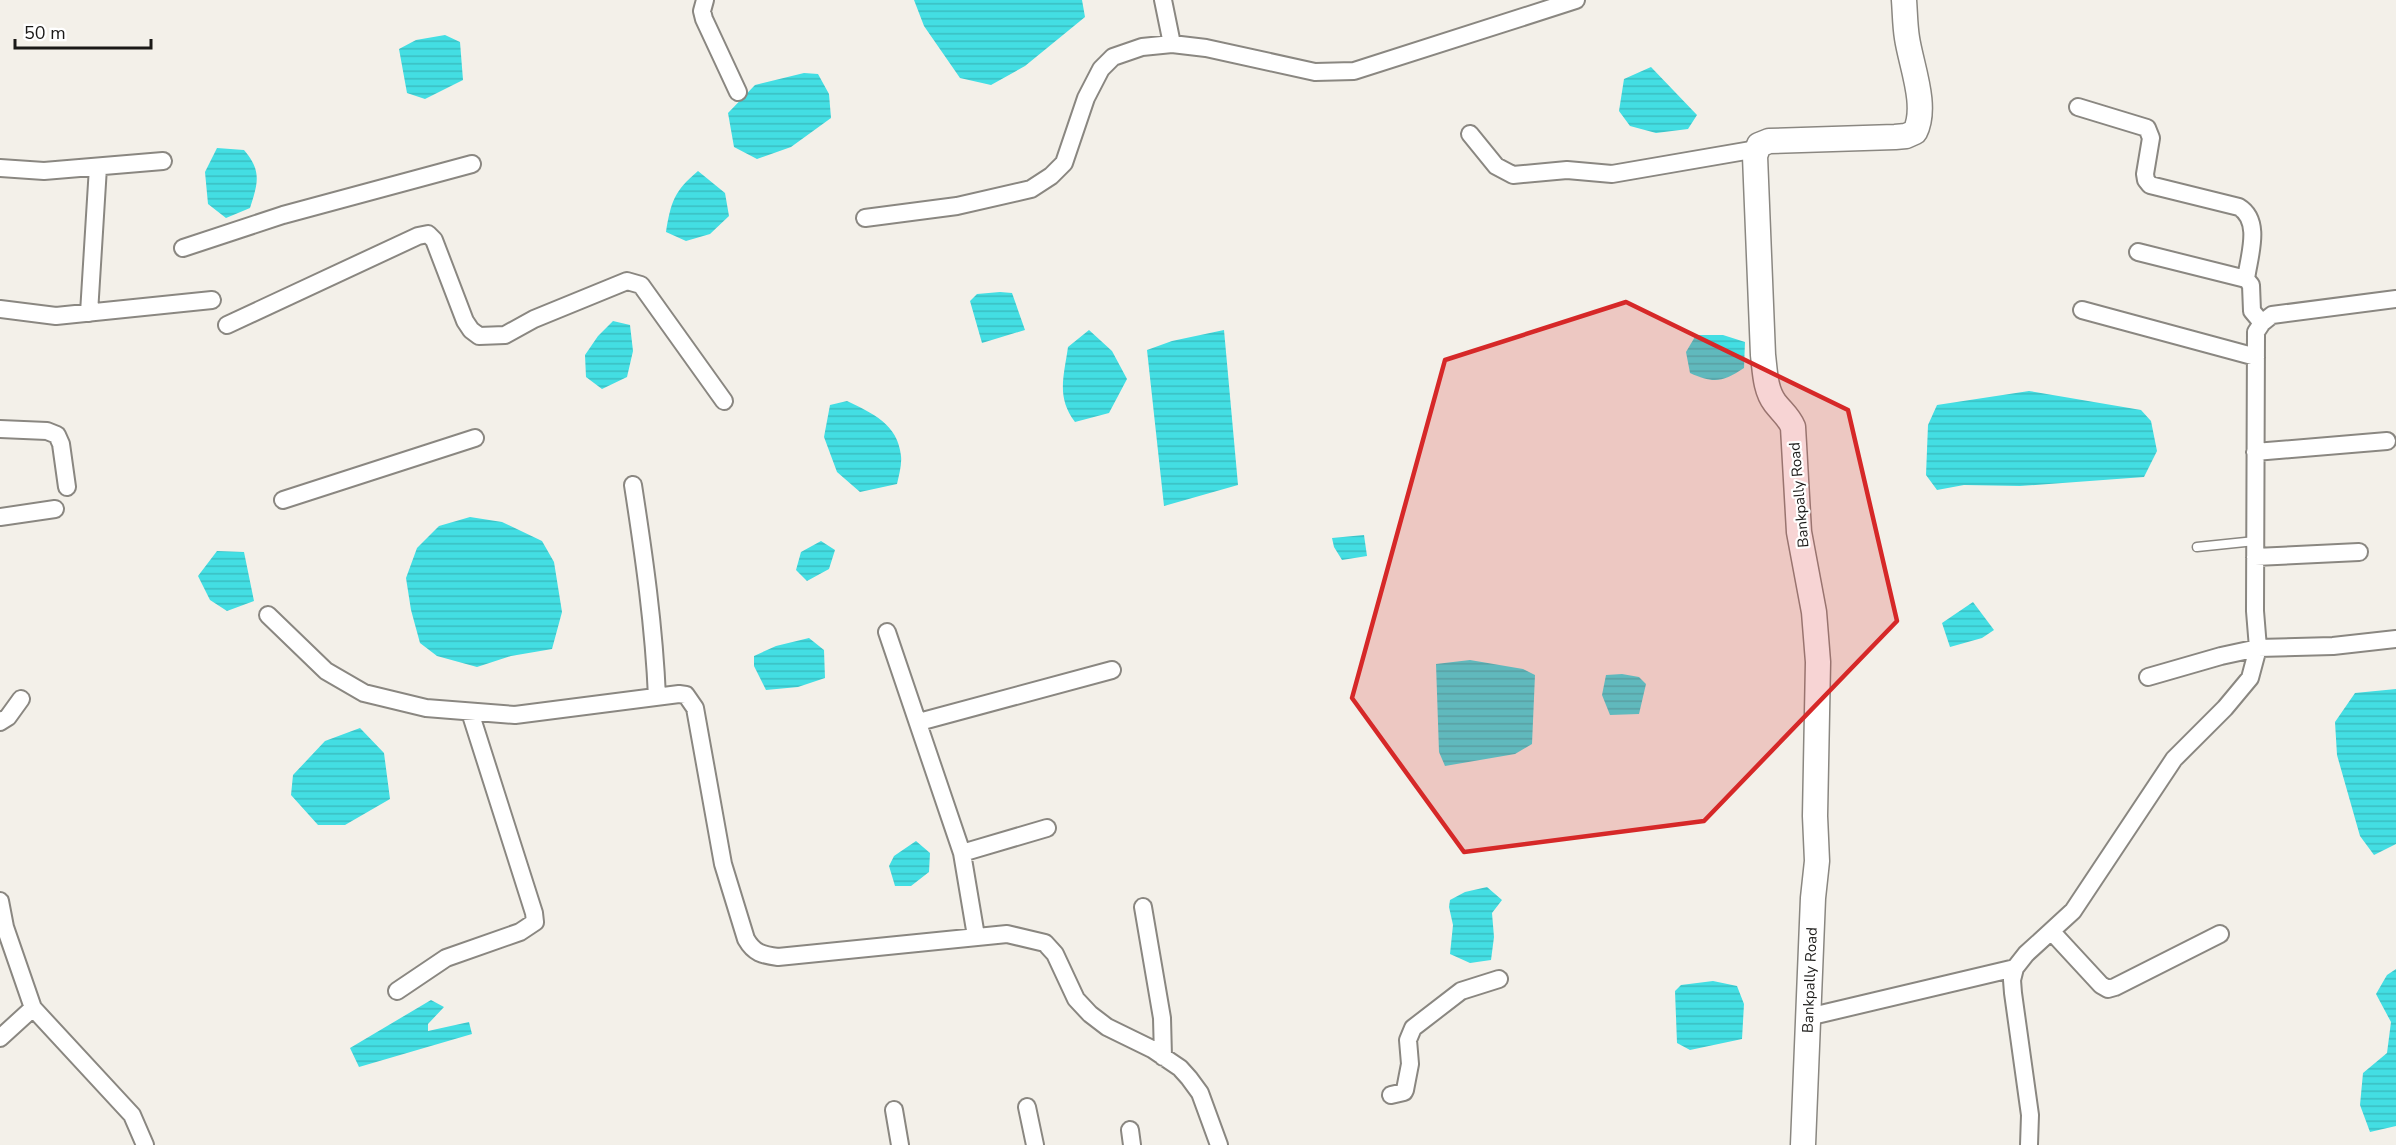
<svg xmlns="http://www.w3.org/2000/svg" width="2396" height="1145" font-family="'Nunito Sans',sans-serif">
<style>
.water{fill:url(#water-rules)}
.lines{fill:none;stroke-linecap:round;stroke-linejoin:round}
.lane-casing{stroke:#8a8781;stroke-width:11}
.street-casing{stroke:#8a8781;stroke-width:20}
.secondary-casing{stroke:#8a8781;stroke-width:27}
.lane{stroke:#fff;stroke-width:8}
.street{stroke:#fff;stroke-width:16}
.secondary{stroke:#fff;stroke-width:24}
.marked{fill:#d62828;fill-opacity:0.2;stroke:#d62828;stroke-width:4.5;stroke-linejoin:round}
.labels{text-anchor:middle;stroke-width:4.5;stroke-linejoin:round;paint-order:stroke}
.street-label{font-size:15px;fill:#1a1917;stroke:#fff}
</style>
<defs>
<pattern id="water-rules" width="6" height="5" patternUnits="userSpaceOnUse" patternTransform="scale(1.5)"><rect width="6" height="5" fill="#43dee3"/><path d="M0 2.5h6" fill="none" stroke="#3abec2"/></pattern>
</defs>
<rect width="100%" height="100%" fill="#f3f0e9"/>
<path class="water" d="M 914,0 L 1082,0 L 1085,17 L 1025,66 L 991,85 L 960,78 L 924,26 Z
M 445,35 L 460,42 L 463,80 L 425,99 L 407,93 L 399,49 L 416,40 Z
M 1651,67 L 1697,115 L 1688,129 L 1656,133 L 1630,126 L 1619,111 L 1624,79 Z
M 804,73 L 818,74 L 829,94 L 831,118 L 791,147 L 757,159 L 734,147 L 728,113 L 755,85 Z
M 217,148 L 244,150 C 262,171 258,183 250,208 L 226,218 L 208,204 L 205,172 Z
M 698,171 L 725,193 L 729,216 L 710,234 L 686,241 L 666,232 C 671,202 674,191 698,171 Z
M 1000,292 L 1012,293 L 1025,330 L 982,343 L 970,301 L 977,294 Z
M 613,321 L 630,325 L 633,351 L 627,377 L 602,389 L 586,377 L 585,355 L 598,336 Z
M 1089,330 L 1112,351 L 1127,379 L 1109,413 L 1075,422 C 1056,397 1064,376 1068,347 Z
M 1224,330 L 1238,485 L 1164,506 L 1147,350 L 1172,341 Z
M 1696,335 L 1723,335 L 1745,342 L 1744,368 C 1723,382 1714,384 1690,373 L 1686,352 Z
M 2029,391 L 2141,410 L 2151,421 L 2157,451 L 2144,477 L 2020,486 L 1964,485 L 1937,490 L 1926,475 L 1928,425 L 1937,405 Z
M 847,401 C 872,413 898,424 901,456 C 902,464 899,475 897,484 L 860,492 L 837,472 L 824,437 L 830,405 Z
M 470,517 L 502,522 L 542,541 L 554,562 L 562,612 L 552,649 L 511,656 L 477,667 L 437,656 L 420,643 L 411,610 L 406,578 L 417,548 L 439,526 Z
M 1364,535 L 1367,556 L 1342,560 L 1334,547 L 1332,538 Z
M 821,541 L 835,550 L 829,569 L 807,581 L 796,570 L 801,552 Z
M 217,551 L 244,552 L 254,601 L 227,611 L 210,600 L 198,576 Z
M 1973,602 L 1994,630 L 1982,638 L 1950,647 L 1942,623 Z
M 809,638 L 824,650 L 825,678 L 798,687 L 766,690 L 754,666 L 754,656 L 776,646 Z
M 1470,660 L 1523,669 L 1535,675 L 1532,744 L 1515,754 L 1445,766 L 1439,752 L 1436,664 Z
M 1622,674 L 1639,677 L 1646,684 L 1639,714 L 1610,715 L 1602,695 L 1606,675 Z
M 2396,689 L 2396,844 L 2374,855 L 2360,836 L 2337,755 L 2335,722 L 2355,693 Z
M 360,728 L 384,753 L 390,799 L 345,825 L 318,825 L 291,795 L 293,775 L 325,741 Z
M 916,841 L 930,853 L 929,872 L 911,886 L 895,886 L 889,866 L 894,856 Z
M 1487,887 L 1502,900 L 1492,913 L 1494,937 L 1491,960 L 1470,963 L 1450,954 L 1453,925 L 1449,907 L 1450,900 L 1465,892 Z
M 2396,969 L 2396,1126 L 2370,1132 L 2360,1105 L 2363,1073 L 2387,1053 L 2391,1022 L 2376,994 L 2387,975 Z
M 1713,981 L 1737,986 L 1744,1004 L 1742,1039 L 1690,1050 L 1677,1043 L 1675,991 L 1681,985 Z
M 431,1000 L 444,1007 L 428,1024 L 428,1031 L 469,1022 L 472,1034 L 359,1067 L 350,1048 Z"/>
<g class="lines">
<defs>
<path id="lane" d="M 2197,547 L 2255,541"/>
<path id="street" d="M 705,0 L 702,11 L 704,19 L 738,92
M 1163,0 L 1172,44
M 2078,107 L 2147,128 L 2151,138 L 2145,174 L 2146,180 L 2150,185 L 2239,207 C 2262,221 2249,256 2246,279
M 1470,134 L 1496,166 L 1513,175 L 1567,170 L 1612,174 L 1757,149
M 0,168 L 44,171 L 163,161
M 865,218 L 957,206 L 1031,189 L 1051,176 L 1064,163 L 1086,98 L 1101,69 L 1113,57 L 1142,47 L 1172,44 L 1206,48 L 1315,72 L 1354,71 L 1576,0
M 183,248 L 283,215 L 472,164
M 2138,252 L 2246,279 L 2251,285 L 2252,311 L 2262,323
M 0,309 L 56,316 L 212,300
M 2082,310 L 2256,357
M 89,313 L 98,167
M 227,325 L 418,236 L 428,234 L 434,240 L 465,321 L 471,330 L 479,336 L 505,335 L 534,319 L 627,281 L 641,285 L 724,401
M 0,429 L 47,431 L 57,435 L 61,444 L 67,487
M 2255,452 L 2387,441
M 633,485 C 644,556 654,626 657,697
M 283,500 L 475,438
M 0,517 L 55,509
M 2255,557 L 2359,552
M 268,615 L 326,671 L 364,693 L 426,708 L 515,715 L 679,694 L 686,695 L 695,708 L 723,864 L 746,939 C 754,953 762,955 778,957 L 1007,934 L 1045,943 L 1055,954 L 1076,999 L 1090,1014 L 1107,1027 L 1152,1049 L 1180,1068 L 1189,1078 L 1200,1093 L 1219,1145
M 887,632 L 962,853 L 976,936
M 2148,677 L 2221,656 L 2258,648 L 2333,646 L 2396,639
M 0,722 L 8,717 L 21,699
M 919,722 L 1112,670
M 962,853 L 1047,828
M 0,901 L 5,927 L 33,1008 L 132,1115 L 145,1145
M 1143,907 L 1162,1018 L 1163,1057
M 2052,932 L 2101,985 L 2108,989 L 2115,987 L 2220,934
M 397,991 L 446,958 L 520,932 L 535,922 L 534,913 L 470,712
M 1808,1017 L 2015,968
M 0,1038 L 33,1008
M 1391,1095 L 1404,1092 L 1405,1090 L 1410,1064 L 1408,1040 L 1413,1028 L 1461,991 L 1499,979
M 1027,1107 L 1035,1145
M 894,1110 L 900,1145
M 1130,1130 L 1132,1145
M 2029,1145 L 2030,1115 L 2013,993 L 2012,980 L 2015,968 L 2026,954 L 2073,911 L 2174,759 L 2225,708 L 2250,678 L 2258,648 L 2255,611 L 2256,332 L 2262,323 L 2272,315 L 2396,299"/>
<g id="secondary">
<path id="s1" d="M 1803,1145 L 1813,898 L 1817,861 L 1815,816 L 1818,662 L 1814,612 L 1799,532 L 1793,427 C 1789,417 1782,412 1775,403 C 1765,390 1765,371 1763,355 L 1755,156 L 1759,145 L 1769,141 L 1895,137 L 1906,136 L 1915,132 C 1928,106 1911,65 1907,38 C 1905,26 1905,13 1904,0"/>
</g>
</defs>
<use href="#lane" class="lane-casing"/>
<use href="#street" class="street-casing"/>
<use href="#secondary" class="secondary-casing"/>
<use href="#lane" class="lane"/>
<use href="#street" class="street"/>
<use href="#secondary" class="secondary"/>
</g>
<path class="marked" d="M 1626,302 L 1848,410 L 1897,621 L 1704,821 L 1464,852 L 1352,698 L 1445,360 Z"/>
<g class="labels">
<g class="street-label">
<text transform="translate(1799 495) rotate(-95)" y="5">Bankpally Road</text>
<text dy="5" stroke="none"><textPath href="#s1" startOffset="165">Bankpally Road</textPath></text>
</g>
</g>
<path d="M15 39v9h136v-9" fill="none" stroke="#1a1917" stroke-width="3"/>
<text x="24" y="39" font-size="18" fill="#1a1917" stroke="#ffffff" stroke-width="4.5" paint-order="stroke">50 m</text>
</svg>
